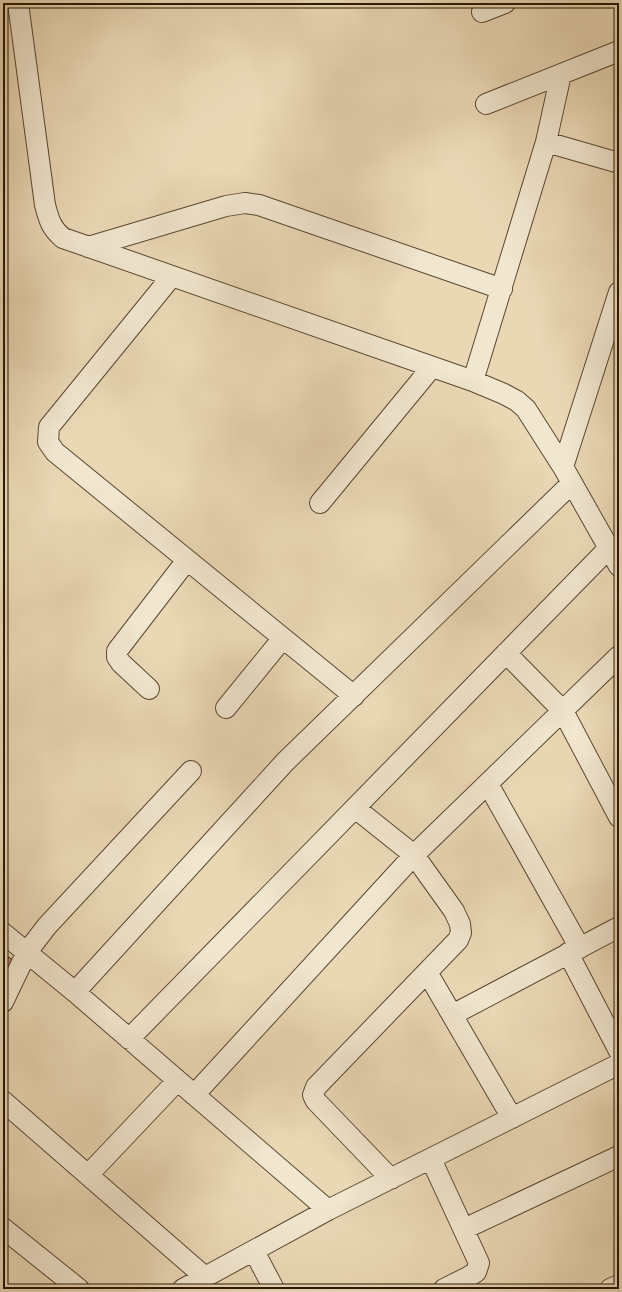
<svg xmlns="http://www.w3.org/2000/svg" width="622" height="1292" font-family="Cardo,serif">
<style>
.building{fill:#ce847a;stroke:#271803}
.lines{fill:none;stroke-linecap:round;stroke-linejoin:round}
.minor-casing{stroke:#584830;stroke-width:22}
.minor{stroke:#f1e6cf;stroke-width:20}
</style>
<rect width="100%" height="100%" fill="#ead8b5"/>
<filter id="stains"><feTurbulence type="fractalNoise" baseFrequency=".005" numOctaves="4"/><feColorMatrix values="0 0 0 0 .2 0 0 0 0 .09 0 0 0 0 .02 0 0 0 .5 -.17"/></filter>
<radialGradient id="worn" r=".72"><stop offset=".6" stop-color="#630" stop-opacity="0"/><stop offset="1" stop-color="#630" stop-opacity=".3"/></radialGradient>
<path class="building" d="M 3,953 L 17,963 L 6,980 L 3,978 Z"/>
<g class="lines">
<defs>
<path id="minor" d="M 18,3 L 45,205 C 49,220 51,228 63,238 L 473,381 L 504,394 L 517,401 L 526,409 L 563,467 L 619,566
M 482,12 L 505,3
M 486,104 L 619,51
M 546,142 L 619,163
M 88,247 L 226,206 L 245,203 L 259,205 L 502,289
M 172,276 L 49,427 L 48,442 L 55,452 L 354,696
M 473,381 L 546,142 L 561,74
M 563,467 L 619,292
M 320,503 L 432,367
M 506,653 L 563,711 L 619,817
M 149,689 L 121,663 L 117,657 L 117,651 L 187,560
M 226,708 L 283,638
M 488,784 L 580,948
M 355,808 L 414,855 L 454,911 L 460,924 L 461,933 L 458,940 L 316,1087 L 313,1095 L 316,1101 L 391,1179
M 3,933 L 75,992 L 328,1210
M 568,953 L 619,1051
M 427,972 L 512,1118
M 75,992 L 285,762 L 572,483
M 3,1002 L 27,952 L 47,926 L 191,771
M 452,1015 L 619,927
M 129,1039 L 609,548
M 194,1095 L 414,855 L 619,656
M 3,1101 L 205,1277
M 431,1159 L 479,1263 L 476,1272 L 468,1277 L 444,1289
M 88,1175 L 177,1081
M 3,1228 L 79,1289
M 464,1229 L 619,1156
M 254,1251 L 274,1289
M 183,1289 L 328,1210 L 619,1064
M 610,1289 L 619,1285"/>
</defs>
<use href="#minor" class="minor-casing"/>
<use href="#minor" class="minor"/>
</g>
<rect width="622" height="1292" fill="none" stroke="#ead8b5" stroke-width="16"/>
<rect x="4" y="4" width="614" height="1284" fill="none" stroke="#271803" stroke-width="2"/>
<rect x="8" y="8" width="606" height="1276" fill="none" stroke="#271803"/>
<rect width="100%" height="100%" filter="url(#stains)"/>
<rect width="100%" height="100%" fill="url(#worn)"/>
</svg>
